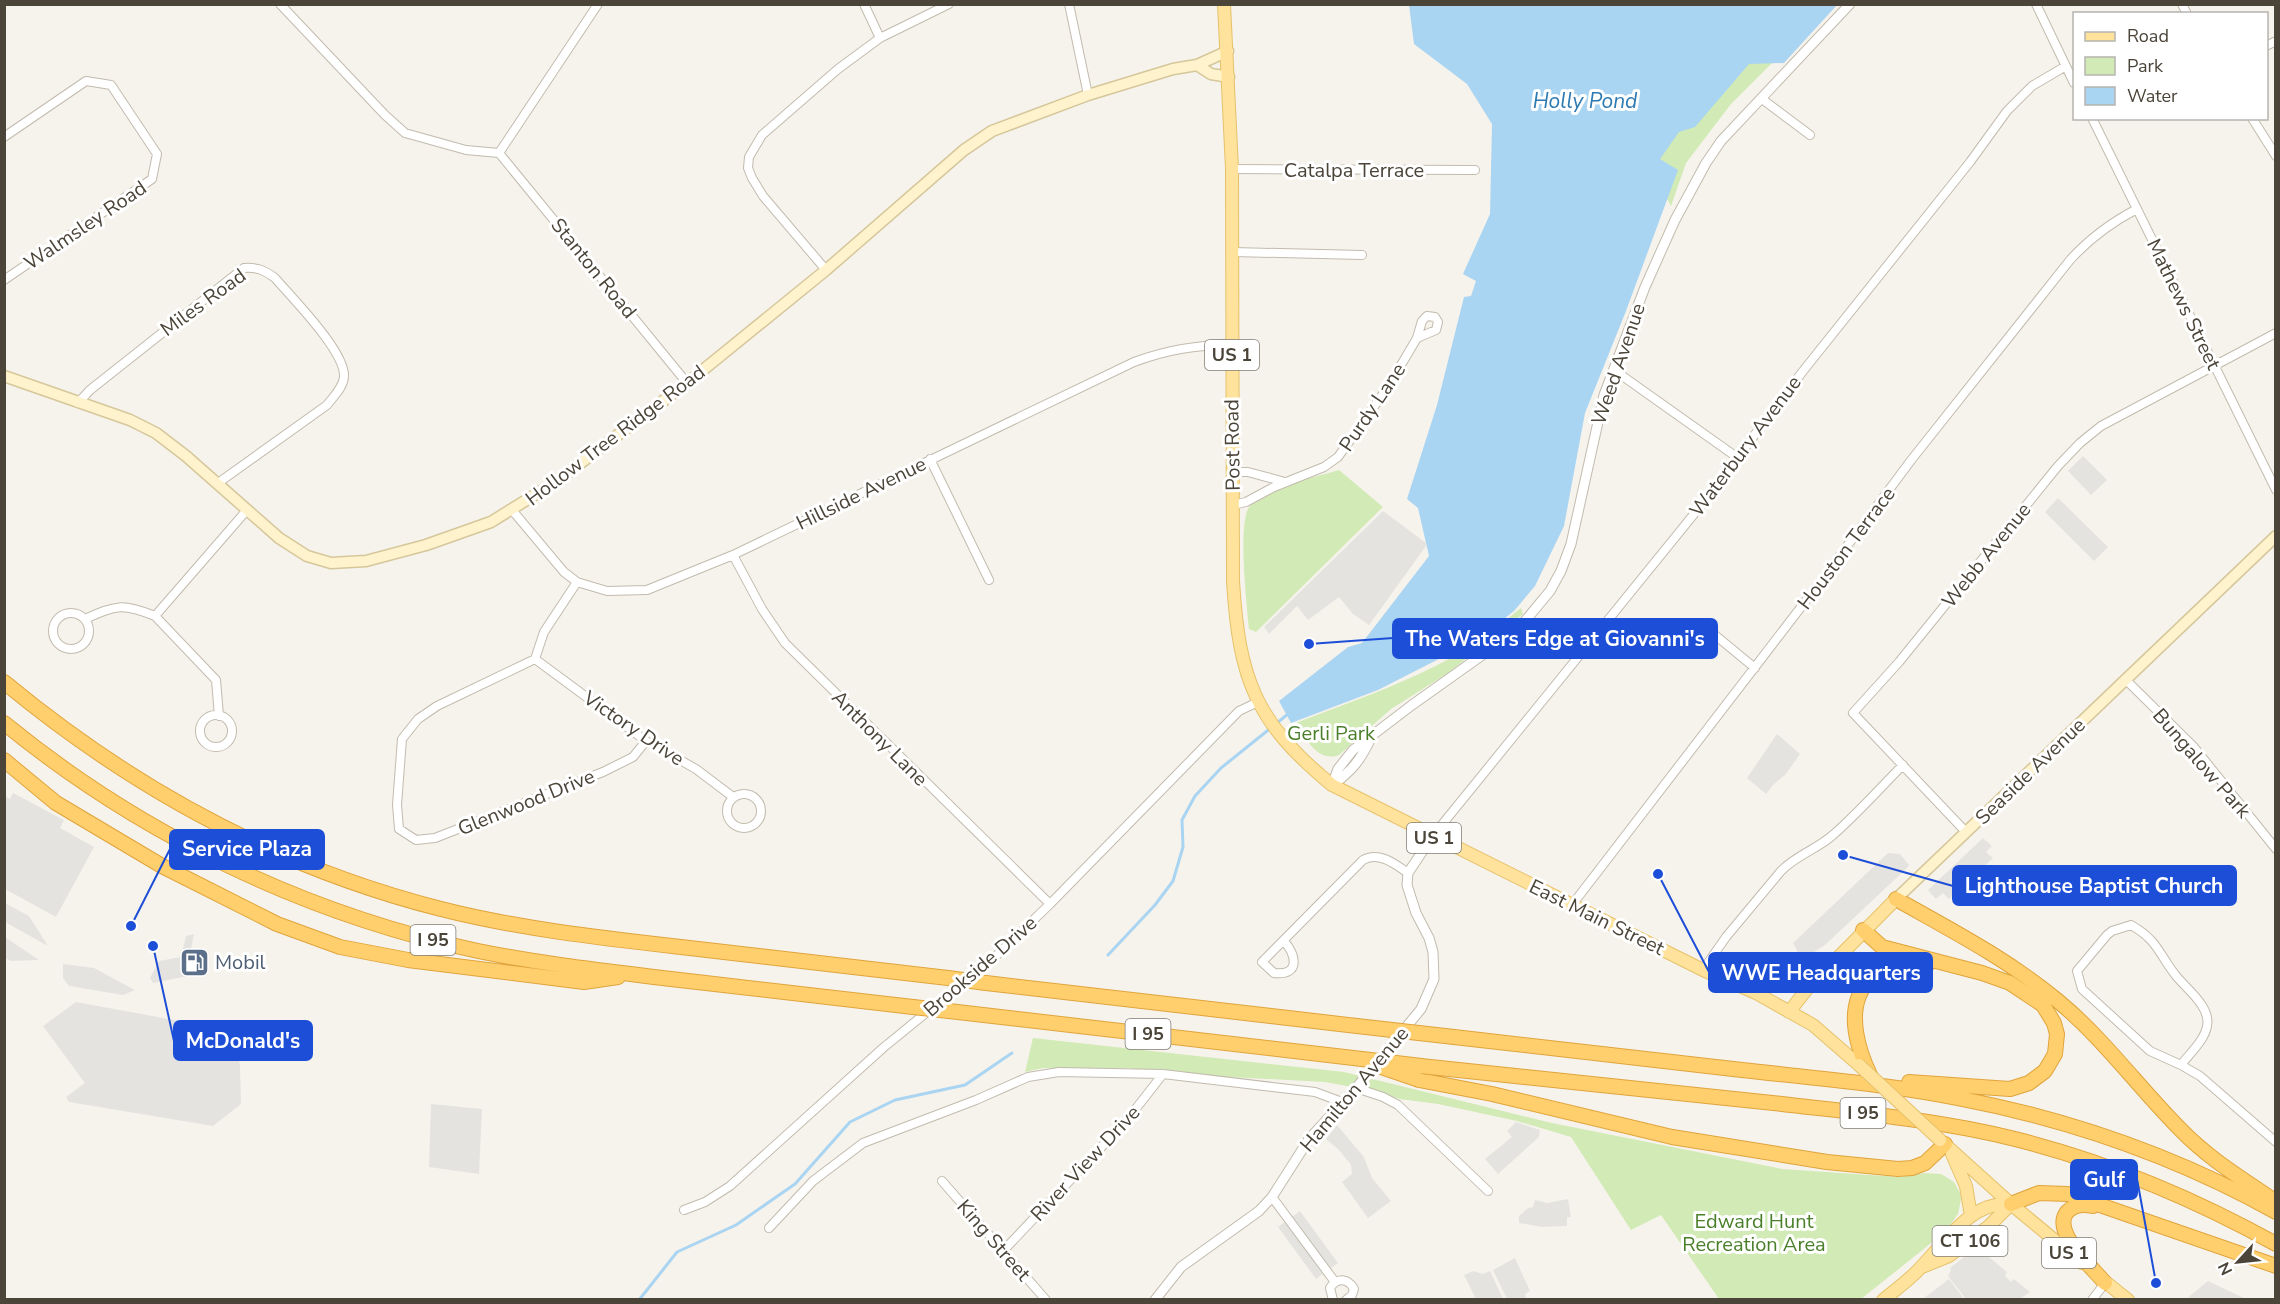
<svg xmlns="http://www.w3.org/2000/svg" width="2280" height="1304" font-family="'Nunito Sans',sans-serif">
<style>
.green{fill:#d2eab5}
.parking{fill:#e5e3e0}
.water{fill:#a9d4f2}
.lines{fill:none;stroke-linecap:round;stroke-linejoin:round}
.stream{stroke:#a9d4f2;stroke-width:3}
.minor-casing{stroke:#c2bbae;stroke-width:10}
.tertiary-casing{stroke:#c2bbae;stroke-width:11}
.secondary-casing{stroke:#d6c79b;stroke-width:13}
.primary-casing{stroke:#e6c16a;stroke-width:14}
.motorway-casing{stroke:#e0a43c;stroke-width:16}
.minor{stroke:#fff;stroke-width:8}
.tertiary{stroke:#fff;stroke-width:9}
.secondary{stroke:#fff3cd;stroke-width:10}
.primary{stroke:#ffe39c;stroke-width:12}
.motorway{stroke:#ffcf6e;stroke-width:14}
.primary-bridge-casing{stroke:#e6c16a;stroke-width:14;stroke-linecap:butt}
.motorway-bridge-casing{stroke:#e0a43c;stroke-width:16;stroke-linecap:butt}
.primary-bridge{stroke:#ffe39c;stroke-width:12}
.motorway-bridge{stroke:#ffcf6e;stroke-width:14}
.labels{text-anchor:middle;stroke-width:6;stroke-linejoin:round;paint-order:stroke}
.shield{fill:#fff;stroke:#817c74;stroke-width:1.5}
.shield-label{font-size:18px;font-weight:bold;fill:#4b4439}
.street-label{font-size:20px;fill:#4b4439;stroke:#fff}
.park-label{font-size:20px;fill:#4a7f2a;stroke:#fff}
.service-label{font-size:20px;fill:#4e5e75;stroke:#fff;text-anchor:start}
.water-label{font-size:21px;font-style:italic;fill:#2e7ab2;stroke:#fff}
.leader{fill:none;stroke:#1d4ed8;stroke-width:2}
.callout-dot{fill:#1d4ed8;stroke:#fff;stroke-width:2}
.callout{fill:#1d4ed8;stroke:#1d4ed8;stroke-width:2}
.callout-label{font-size:21px;text-anchor:middle;font-weight:bold;fill:#fff}
</style>
<rect width="100%" height="100%" fill="#f6f3ec"/>
<path class="green" d="M 1791,44 L 1731,104 L 1686,163 L 1671,206 L 1654,175 L 1661,126 L 1728,64 Z
M 1339,470 L 1383,507 L 1256,632 L 1249,629 C 1247,607 1237,520 1250,506 C 1268,486 1313,478 1339,470 Z
M 1521,608 L 1523,614 L 1448,673 L 1391,709 L 1339,755 C 1318,763 1305,738 1296,723 C 1358,699 1425,677 1481,640 C 1495,630 1508,618 1521,608 Z
M 1033,1038 L 1344,1072 L 1552,1123 L 1782,1169 L 1899,1177 L 1924,1173 L 1941,1174 L 1954,1182 L 1960,1193 L 1961,1199 L 1958,1214 L 1945,1232 L 1861,1299 L 1719,1299 L 1661,1215 L 1631,1230 L 1571,1137 L 1517,1121 L 1438,1104 L 1400,1099 L 1374,1091 L 1325,1082 L 1174,1074 L 1128,1068 L 1043,1068 L 1025,1072 Z"/>
<path class="parking" d="M 2083,456 L 2107,480 L 2091,495 L 2068,471 Z
M 2058,498 L 2108,547 L 2094,561 L 2045,512 Z
M 1383,511 L 1426,543 L 1426,546 L 1369,625 L 1353,614 L 1339,597 L 1308,620 L 1297,606 L 1269,634 L 1264,627 Z
M 1777,734 L 1800,754 L 1786,774 L 1773,785 L 1766,794 L 1747,778 Z
M 13,793 L 64,820 L 60,828 L 94,847 L 56,917 L 5,889 L 5,796 L 10,799 Z
M 1983,838 L 1992,846 L 1986,852 L 1993,858 L 1949,899 L 1943,893 L 1936,899 L 1928,890 Z
M 1888,853 L 1900,854 L 1909,865 L 1907,868 L 1825,945 L 1802,960 L 1793,943 Z
M 5,903 L 29,916 L 48,946 L 5,922 Z
M 194,934 L 190,954 L 206,951 L 193,975 L 153,983 L 150,978 L 159,961 L 181,957 L 186,936 Z
M 5,937 L 39,960 L 11,961 L 5,958 Z
M 63,964 L 94,968 L 135,990 L 123,995 L 69,986 L 63,978 Z
M 76,1002 L 234,1031 L 240,1066 L 241,1104 L 213,1126 L 69,1102 L 66,1097 L 85,1083 L 43,1026 Z
M 431,1104 L 482,1109 L 479,1174 L 429,1167 Z
M 1516,1122 L 1540,1130 L 1539,1137 L 1498,1174 L 1485,1159 L 1512,1137 L 1507,1131 Z
M 1337,1125 L 1364,1157 L 1372,1178 L 1391,1201 L 1368,1218 L 1342,1182 L 1352,1174 L 1351,1165 L 1339,1150 L 1326,1139 Z
M 1568,1199 L 1571,1217 L 1567,1217 L 1567,1226 L 1542,1227 L 1519,1223 L 1519,1216 L 1528,1208 L 1533,1207 L 1535,1200 L 1547,1203 Z
M 1300,1211 L 1338,1263 L 1316,1279 L 1278,1227 Z
M 1977,1247 L 2007,1272 L 2005,1276 L 2011,1282 L 2014,1279 L 2030,1292 L 2020,1299 L 1966,1299 L 1948,1276 L 1951,1270 L 1950,1268 Z
M 1515,1258 L 1530,1291 L 1525,1294 L 1526,1299 L 1507,1299 L 1493,1270 Z
M 1473,1271 L 1483,1274 L 1490,1271 L 1503,1299 L 1476,1299 L 1464,1275 Z
M 1949,1279 L 1964,1299 L 1925,1299 L 1924,1298 Z
M 2208,1281 L 2246,1299 L 2186,1299 Z"/>
<path class="water" d="M 1409,5 L 1837,5 L 1784,63 L 1749,64 L 1695,127 L 1679,132 L 1660,159 L 1678,170 L 1626,311 L 1585,413 L 1564,526 L 1535,586 L 1514,611 L 1480,638 L 1378,690 L 1291,723 L 1279,701 L 1348,647 L 1362,643 L 1429,556 L 1418,508 L 1407,499 L 1437,405 L 1464,297 L 1471,296 L 1476,281 L 1463,274 L 1490,214 L 1492,124 L 1467,84 L 1414,44 Z"/>
<g class="lines">
<path class="stream" d="M 1277,723 L 1288,714
M 1108,955 L 1155,905 L 1173,881 L 1183,847 L 1182,820 L 1195,796 L 1221,768 L 1272,727
M 639,1300 L 677,1252 L 736,1225 L 795,1184 L 850,1122 L 895,1100 L 965,1085 L 1012,1053"/>
<defs>
<path id="minor" d="M 280,4 L 385,115 L 405,133 L 466,150 L 499,153
M 598,4 L 499,153 L 687,383
M 864,4 L 880,38
M 1069,4 L 1088,95
M 2036,4 L 2074,83
M 2182,4 L 2187,14
M 2266,46 L 2276,41
M 1762,99 L 1810,135
M 2092,118 L 2276,490
M 2252,118 L 2276,156
M 4,137 L 86,81 L 111,85 L 157,154 L 152,179 L 4,280
M 1232,169 L 1475,170
M 1233,252 L 1362,255
M 826,270 L 763,196 L 752,178 L 748,168 L 749,157 L 762,135 L 838,69 L 880,38 L 949,4
M 1614,370 L 1738,458
M 78,403 L 90,390 L 244,268 C 257,267 264,270 275,278 C 292,298 346,352 344,377 C 343,388 333,397 327,405 L 218,483
M 930,459 L 989,580
M 1232,472 L 1248,472 L 1285,482
M 1233,505 L 1246,502 L 1274,487 L 1324,467 L 1338,457 L 1388,387 L 1417,338 L 1422,321 L 1427,316 L 1435,317 L 1438,322 L 1436,330 L 1417,338
M 512,510 L 564,572 L 577,582 L 607,591 L 647,590 L 733,555 L 1134,362 C 1169,349 1195,346 1232,344
M 733,555 L 762,609 L 785,643 L 1050,904
M 577,582 L 544,632 L 535,659 L 437,706 L 418,719 L 402,739 L 397,805 L 399,829 L 416,840 L 435,838 L 603,772 L 633,757 L 646,741
M53 631a18 18 0 1 1 36 0a18 18 0 1 1-36 0Z
M 85,619 C 117,605 122,603 155,616
M 1704,626 L 1755,668
M 535,659 L 646,741 L 696,769 L 733,797
M 2125,679 L 2193,746 L 2276,849
M200 731a16 16 0 1 1 32 0a16 16 0 1 1-32 0Z
M 219,716 L 216,680 L 155,616 L 247,510
M727 811a17 17 0 1 1 34 0a17 17 0 1 1-34 0Z
M 1966,832 L 1853,713 L 1899,662 L 2058,466 L 2080,443 L 2101,426 L 2276,333
M 1432,837 L 1707,498 L 1803,371 L 1970,162 L 2007,111 L 2032,86 L 2066,66
M 1572,905 L 1818,585 L 1912,459 L 2070,260 C 2090,238 2110,223 2137,209
M 2131,925 C 2159,941 2159,955 2177,977 C 2187,989 2211,1007 2207,1026 C 2205,1040 2189,1054 2181,1065 L 2150,1051 L 2082,989 L 2077,971 L 2107,935 L 2112,931 Z
M 1284,941 C 1296,955 1301,976 1274,973 L 1262,962 L 1363,860 C 1379,851 1395,864 1408,873
M 1703,970 L 1726,937 L 1781,871 C 1796,855 1818,849 1834,834 C 1858,813 1880,788 1903,765
M 2181,1065 L 2200,1076 L 2276,1142
M 1356,1088 L 1383,1097 L 1398,1105 L 1488,1191
M 942,1181 L 1046,1300
M 1272,1197 L 1335,1282
M 684,1210 L 705,1202 L 730,1186 L 883,1048 L 998,954 L 1050,904 L 1239,711 L 1258,702
M 769,1228 L 813,1181 L 863,1143 L 976,1100 L 1028,1077 L 1059,1072 L 1163,1074 L 1315,1092 L 1342,1102
M 1004,1250 L 1127,1120 L 1163,1074
M 1333,1300 L 1330,1288 C 1337,1277 1348,1278 1354,1289 L 1352,1295 L 1346,1300
M 2092,1300 L 2105,1283"/>
<path id="tertiary" d="M 1334,784 C 1352,770 1360,761 1370,740
M 1332,785 L 1338,769 L 1353,750 L 1412,705 L 1509,636 L 1525,621 L 1550,591 L 1561,571 L 1571,544 L 1604,395 L 1645,287 L 1675,220 L 1706,163 L 1721,141 L 1850,4
M 1155,1300 L 1181,1267 L 1259,1211 L 1272,1197 L 1309,1139 L 1356,1088 L 1421,1009 L 1434,979 L 1433,952 L 1429,938 L 1416,913 L 1407,885 L 1408,873 L 1432,837"/>
<path id="secondary" d="M 1197,65 L 1211,74 L 1229,77
M 4,376 L 130,420 L 156,433 L 186,456 L 279,538 L 307,556 L 331,563 L 366,561 L 426,545 L 491,522 L 554,483 L 687,383 L 826,270 L 964,150 L 992,131 L 1088,95 L 1173,69 L 1197,65 L 1228,51
M 1896,899 L 2276,536"/>
<path id="primary" d="M 1224,4 L 1232,169 L 1233,581 C 1239,679 1255,722 1332,785 L 1703,970 L 1756,993 L 1813,1025 L 1859,1065
M 1789,1012 L 1807,989 L 1896,899
M 1940,1140 L 2011,1204 L 2082,1263
M 1952,1154 L 1966,1186 L 1971,1216
M 1922,1267 L 1949,1256 L 1989,1226 L 2011,1204
M 2098,1276 L 2128,1300
M 1883,1300 C 1896,1289 1911,1279 1922,1266 C 1946,1241 1971,1201 2011,1204"/>
<path id="motorway" d="M 4,682 C 132,788 279,868 441,909 C 520,929 601,938 681,947 C 770,958 859,968 948,978
M 4,723 C 141,835 305,914 478,951 C 542,964 606,971 671,979 C 751,988 832,997 913,1007
M 4,760 L 56,803 L 162,866 L 277,924 L 340,947 L 408,960 L 584,982 L 618,977
M 1896,899 C 1951,930 2009,960 2058,1001 C 2104,1039 2139,1088 2181,1130 C 2209,1159 2243,1179 2276,1202
M 1863,930 L 1882,947 L 1982,973 L 2010,983 L 2043,1005 L 2054,1023 L 2057,1034 L 2055,1054 L 2045,1071 L 2029,1083 L 2010,1089 L 1909,1082
M 986,983 L 1357,1026
M 949,1011 L 1362,1059
M 1454,1037 C 1550,1048 1646,1059 1742,1070 C 1814,1078 1886,1084 1957,1098 C 2068,1119 2177,1157 2276,1212
M 1430,1067 C 1547,1080 1665,1091 1782,1104 C 1860,1113 1939,1120 2015,1139 C 2107,1162 2193,1198 2276,1244
M 1870,1075 C 1842,1016 1849,961 1927,965
M 1419,1080 L 1492,1094 L 1672,1137 L 1827,1162 L 1898,1169 L 1912,1168 L 1925,1163 L 1945,1144
M 2011,1204 L 2039,1193 L 2068,1194 L 2276,1266
M 2093,1206 C 2083,1204 2074,1204 2067,1212 C 2051,1232 2093,1268 2105,1283"/>
</defs>
<use href="#minor" class="minor-casing"/>
<use href="#tertiary" class="tertiary-casing"/>
<use href="#secondary" class="secondary-casing"/>
<use href="#primary" class="primary-casing"/>
<use href="#motorway" class="motorway-casing"/>
<use href="#minor" class="minor"/>
<use href="#tertiary" class="tertiary"/>
<use href="#secondary" class="secondary"/>
<use href="#primary" class="primary"/>
<use href="#motorway" class="motorway"/>
<defs>
<path id="primary-bridge" d="M 1859,1065 L 1940,1140"/>
<path id="motorway-bridge" d="M 948,978 L 986,983
M 913,1007 L 949,1011
M 1357,1026 L 1454,1037
M 1362,1059 L 1430,1067
M 1378,1066 L 1419,1080"/>
</defs>
<use href="#primary-bridge" class="primary-bridge-casing"/>
<use href="#motorway-bridge" class="motorway-bridge-casing"/>
<use href="#primary-bridge" class="primary-bridge"/>
<use href="#motorway-bridge" class="motorway-bridge"/>
</g>
<defs>
<symbol id="fuel-square" viewBox="-11 -11 22 22"><rect x="-9" y="-9" width="18" height="18" rx="4" fill="#5c6f8a" stroke="#fff"/><path d="M-5.5-6h7V0h2V4h1.3V-2.5L3-4.5l.8-.8L6-3V5H2.5V1h-1V6h-7ZM-4.2-4.7v3.2H.2V-4.7Z" fill="#fff"/></symbol>
</defs>
<g fill-rule="evenodd">
<use href="#fuel-square" x="178" y="946" width="33" height="33"/>
</g>
<g class="labels">
<g class="shield">
<rect x="1205" y="340" width="54" height="30" rx="4.5"/>
<rect x="1407" y="823" width="54" height="30" rx="4.5"/>
<rect x="410.5" y="925" width="45" height="30" rx="4.5"/>
<rect x="1125.5" y="1019" width="45" height="30" rx="4.5"/>
<rect x="1840.5" y="1098" width="45" height="30" rx="4.5"/>
<rect x="1932.5" y="1226" width="75" height="30" rx="4.5"/>
<rect x="2042" y="1238" width="54" height="30" rx="4.5"/>
</g>
<g class="shield-label">
<text x="1232" y="361">US 1</text>
<text x="1434" y="844">US 1</text>
<text x="433" y="946">I 95</text>
<text x="1148" y="1040">I 95</text>
<text x="1863" y="1119">I 95</text>
<text x="1970" y="1247">CT 106</text>
<text x="2069" y="1259">US 1</text>
</g>
<g class="street-label">
<text x="1354" y="177">Catalpa Terrace</text>
<text transform="translate(85 225) rotate(-34)" y="7">Walmsley Road</text>
<text transform="translate(594 268) rotate(51)" y="7">Stanton Road</text>
<text transform="translate(203 302) rotate(-36)" y="7">Miles Road</text>
<text transform="translate(2184 304) rotate(64)" y="7">Mathews Street</text>
<text transform="translate(1618 364) rotate(-71)" y="7">Weed Avenue</text>
<text transform="translate(1372 407) rotate(-56)" y="7">Purdy Lane</text>
<text transform="translate(615 435) rotate(-37)" y="7">Hollow Tree Ridge Road</text>
<text transform="translate(1232 445) rotate(-91)" y="7">Post Road</text>
<text transform="translate(1745 446) rotate(-53)" y="7">Waterbury Avenue</text>
<text transform="translate(861 493) rotate(-26)" y="7">Hillside Avenue</text>
<text transform="translate(1846 548) rotate(-53)" y="7">Houston Terrace</text>
<text transform="translate(1986 555) rotate(-51)" y="7">Webb Avenue</text>
<text transform="translate(634 728) rotate(34)" y="7">Victory Drive</text>
<text transform="translate(880 738) rotate(45)" y="7">Anthony Lane</text>
<text transform="translate(2202 763) rotate(49)" y="7">Bungalow Park</text>
<text transform="translate(2030 771) rotate(-44)" y="7">Seaside Avenue</text>
<text transform="translate(526 802) rotate(-22)" y="7">Glenwood Drive</text>
<text transform="translate(1597 917) rotate(26)" y="7">East Main Street</text>
<text transform="translate(980 966) rotate(-41)" y="7">Brookside Drive</text>
<text transform="translate(1354 1089) rotate(-50)" y="7">Hamilton Avenue</text>
<text transform="translate(1085 1163) rotate(-47)" y="7">River View Drive</text>
<text transform="translate(994 1240) rotate(49)" y="7">King Street</text>
</g>
<g class="park-label">
<text x="1331" y="740">Gerli Park</text>
<text x="1754" y="1228">Edward Hunt<tspan x="1754" dy="23">Recreation Area</tspan></text>
</g>
<g class="service-label">
<text x="215" y="969">Mobil</text>
</g>
<g class="water-label">
<text x="1585" y="108">Holly Pond</text>
</g>
</g>
<path class="leader" d="M1309 644L1393 638M131 926L170 849M1843 855L1953 886M1658 874L1709 972M153 946L174 1041M2156 1283L2137 1179"/>
<g class="callout-dot">
<circle cx="1309" cy="644" r="6"/>
<circle cx="131" cy="926" r="6"/>
<circle cx="1843" cy="855" r="6"/>
<circle cx="1658" cy="874" r="6"/>
<circle cx="153" cy="946" r="6"/>
<circle cx="2156" cy="1283" r="6"/>
</g>
<g class="callout">
<rect x="1393" y="619" width="324" height="39" rx="6"/>
<rect x="170" y="830" width="154" height="39" rx="6"/>
<rect x="1953" y="866" width="283" height="39" rx="6"/>
<rect x="1709" y="953" width="223" height="39" rx="6"/>
<rect x="174" y="1021" width="138" height="39" rx="6"/>
<rect x="2071" y="1160" width="66" height="39" rx="6"/>
</g>
<g class="callout-label">
<text x="1555" y="646">The Waters Edge at Giovanni's</text>
<text x="247" y="856">Service Plaza</text>
<text x="2094" y="893">Lighthouse Baptist Church</text>
<text x="1821" y="980">WWE Headquarters</text>
<text x="243" y="1048">McDonald's</text>
<text x="2104" y="1187">Gulf</text>
</g>
<rect width="2280" height="1304" fill="none" stroke="#4b4439" stroke-width="12"/>
<rect x="2073" y="12" width="195" height="108" fill="#ffffff" stroke="#b7b4b0" stroke-width="1.5"/>
<rect x="2085" y="32" width="30" height="9" fill="#ffe39c" stroke="#b7b4b0" stroke-width="1.5"/>
<text x="2127" y="42" font-size="18" fill="#4b4439">Road</text>
<rect x="2085" y="57" width="30" height="18" fill="#d2eab5" stroke="#b7b4b0" stroke-width="1.5"/>
<text x="2127" y="72" font-size="18" fill="#4b4439">Park</text>
<rect x="2085" y="87" width="30" height="18" fill="#a9d4f2" stroke="#b7b4b0" stroke-width="1.5"/>
<text x="2127" y="102" font-size="18" fill="#4b4439">Water</text>
<g transform="translate(2238 1262) rotate(243)" stroke="#ffffff" stroke-width="4.5" paint-order="stroke">
<path d="M0-4.5L10 22L0 15L-10 22Z" fill="#4b4439"/>
<text y="-9" font-size="16" font-weight="bold" text-anchor="middle" fill="#4b4439">N</text>
</g>
</svg>
